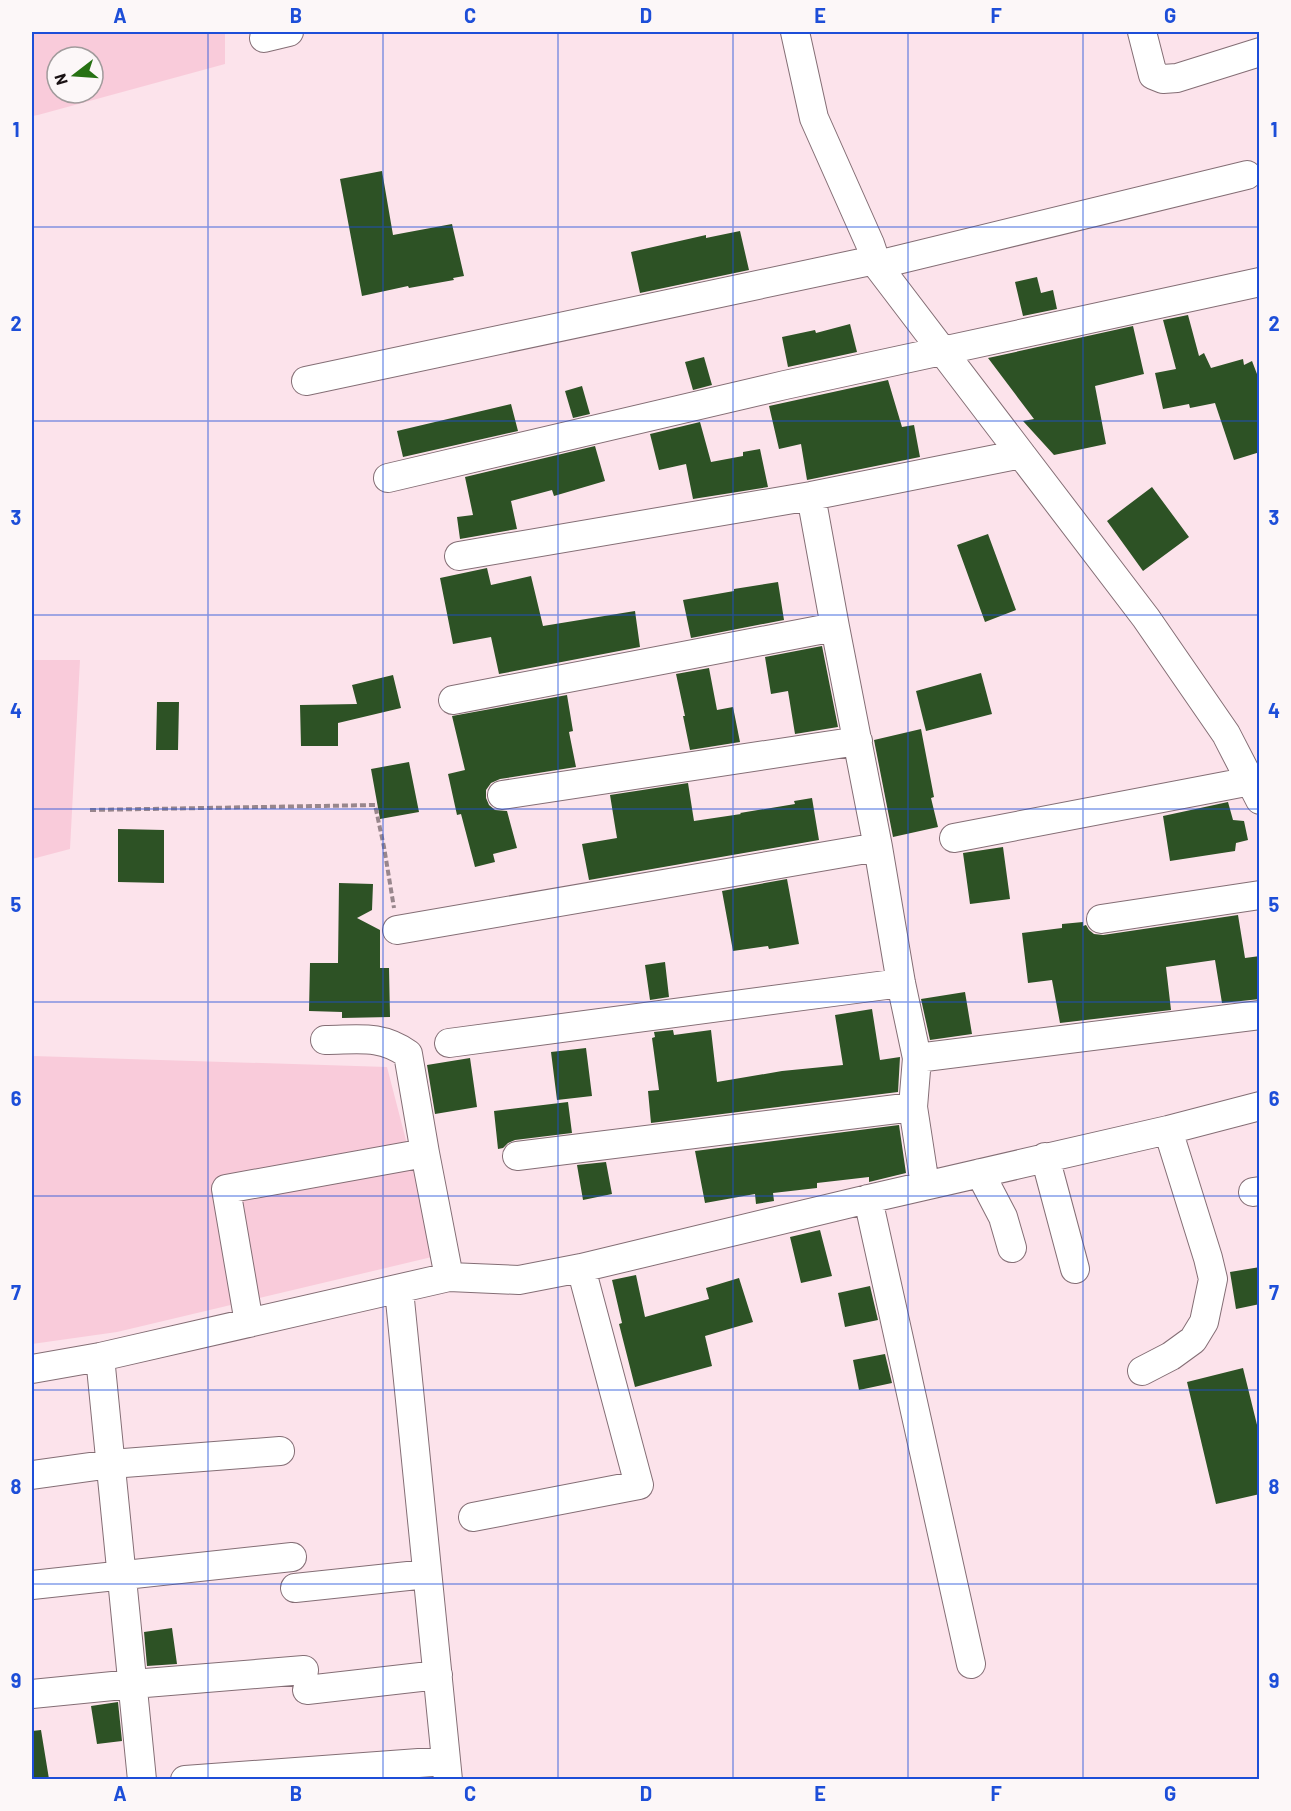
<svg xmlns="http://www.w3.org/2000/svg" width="1291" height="1811" font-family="Barlow,sans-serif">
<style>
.green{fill:#f9cbda;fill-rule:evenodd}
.building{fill:#2d5225}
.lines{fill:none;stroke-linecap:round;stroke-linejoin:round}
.minor-casing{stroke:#846e75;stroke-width:30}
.path{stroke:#98868c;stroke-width:4;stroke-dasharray:6 3;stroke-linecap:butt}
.minor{stroke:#fff;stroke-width:28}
.grid{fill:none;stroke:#1d4ed8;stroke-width:1.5;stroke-opacity:0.55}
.neatline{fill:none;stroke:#1d4ed8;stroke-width:2}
.grid-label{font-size:20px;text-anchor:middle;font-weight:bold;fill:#1d4ed8}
</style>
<rect width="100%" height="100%" fill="#fce3eb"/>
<path class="green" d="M 32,32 L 225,32 L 225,64 L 38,115 L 32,116 ZM 57,57 L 93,57 L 93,93 L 57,93 Z
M 32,660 L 80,660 L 70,849 L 32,859 Z
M 32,1046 L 33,1056 L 387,1067 L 436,1256 L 117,1332 L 32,1344 Z"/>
<path class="building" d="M 382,171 L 393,235 L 452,224 L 464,276 L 453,278 L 454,280 L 409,288 L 408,286 L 362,296 L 340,179 Z
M 740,231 L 749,270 L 640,293 L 631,252 L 706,235 L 706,238 Z
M 1037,277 L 1041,293 L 1053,290 L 1057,309 L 1023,316 L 1015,282 Z
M 1188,315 L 1199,356 L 1204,353 L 1211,368 L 1243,359 L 1244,365 L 1252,361 L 1257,374 L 1260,387 L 1260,452 L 1234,460 L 1215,403 L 1190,408 L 1189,404 L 1163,409 L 1155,373 L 1176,369 L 1163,320 Z
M 850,324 L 857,352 L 788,367 L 782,337 L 815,330 L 816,333 Z
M 1133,326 L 1144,374 L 1095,386 L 1106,444 L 1054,455 L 1023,421 L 1034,419 L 988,358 Z
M 704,357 L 712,385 L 693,390 L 685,362 Z
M 888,380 L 902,427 L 914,425 L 920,457 L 807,480 L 801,444 L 779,449 L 769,406 Z
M 582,386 L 590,414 L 573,418 L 565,391 Z
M 511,404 L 518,431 L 403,457 L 397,431 Z
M 700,422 L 711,462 L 743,456 L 743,452 L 760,449 L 768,487 L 693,499 L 686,464 L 659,470 L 650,434 Z
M 595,446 L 605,481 L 554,496 L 552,490 L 511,501 L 517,529 L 460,539 L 457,517 L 473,515 L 465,477 Z
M 1152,487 L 1189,537 L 1143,571 L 1107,521 Z
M 988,534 L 1016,610 L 985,622 L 957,545 Z
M 487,568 L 491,585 L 531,576 L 543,626 L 635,611 L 640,647 L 499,674 L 491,637 L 453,644 L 440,578 Z
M 778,582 L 784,620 L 691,638 L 683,600 L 734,591 L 734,589 Z
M 822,646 L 838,727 L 795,734 L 788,691 L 771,694 L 765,657 Z
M 709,668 L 717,710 L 733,707 L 740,742 L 690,750 L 683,716 L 685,716 L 676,674 Z
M 981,673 L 992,714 L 926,731 L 916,691 Z
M 393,675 L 401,708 L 338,723 L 338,746 L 301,746 L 300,705 L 357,704 L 352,685 Z
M 567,695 L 573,731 L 569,732 L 576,767 L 500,779 L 491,783 L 486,790 L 486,798 L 489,805 L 495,810 L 507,811 L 517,848 L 493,854 L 495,862 L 475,867 L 461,814 L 457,815 L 448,774 L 465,770 L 452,716 Z
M 157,702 L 179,702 L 178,750 L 156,750 Z
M 921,729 L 934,797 L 931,798 L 938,827 L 893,837 L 874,740 Z
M 409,762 L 419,812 L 380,819 L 371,769 Z
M 688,783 L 694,821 L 741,814 L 740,813 L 795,804 L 794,801 L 812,798 L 819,840 L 589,880 L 582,844 L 617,838 L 610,795 Z
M 1228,802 L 1233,820 L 1244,821 L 1248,840 L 1236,843 L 1235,851 L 1170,861 L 1163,816 Z
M 118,829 L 164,830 L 164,883 L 118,882 Z
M 1003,847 L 1010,899 L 970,904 L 963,853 Z
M 787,879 L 799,944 L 769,949 L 768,946 L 733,951 L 722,891 Z
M 339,883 L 373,884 L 372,910 L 357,918 L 380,930 L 380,968 L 389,968 L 390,1017 L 342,1018 L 342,1012 L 309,1011 L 310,963 L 338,963 Z
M 1238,915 L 1245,958 L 1260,956 L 1260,999 L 1222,1003 L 1215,960 L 1166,967 L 1171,1010 L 1060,1023 L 1052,980 L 1028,983 L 1022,933 L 1062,928 L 1062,924 L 1083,922 L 1083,926 L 1086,925 L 1089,930 L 1094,934 L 1103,935 Z
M 665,962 L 669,997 L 650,1000 L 645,965 Z
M 965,992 L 972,1034 L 930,1040 L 921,999 Z
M 872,1009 L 880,1060 L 900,1057 L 898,1092 L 651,1123 L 648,1091 L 659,1090 L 652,1038 L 655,1037 L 654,1032 L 673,1030 L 674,1035 L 711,1030 L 717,1082 L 782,1071 L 843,1065 L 835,1015 Z
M 586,1048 L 592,1096 L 557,1100 L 551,1052 Z
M 470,1058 L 477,1107 L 435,1114 L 427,1065 Z
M 568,1102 L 572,1133 L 515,1140 L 508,1143 L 503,1148 L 498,1149 L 494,1111 Z
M 899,1125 L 906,1173 L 869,1182 L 869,1177 L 817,1183 L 817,1188 L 773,1193 L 774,1201 L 756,1204 L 755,1194 L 705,1203 L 695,1151 Z
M 606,1162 L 612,1194 L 583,1200 L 577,1165 Z
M 820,1230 L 832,1276 L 801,1283 L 790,1237 Z
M 1260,1267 L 1260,1304 L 1236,1309 L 1230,1272 Z
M 636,1275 L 645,1317 L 709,1299 L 706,1288 L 739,1278 L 753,1322 L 705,1336 L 712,1366 L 635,1387 L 619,1324 L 622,1323 L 612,1280 Z
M 870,1286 L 878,1320 L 845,1327 L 838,1293 Z
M 885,1354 L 892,1383 L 859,1390 L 853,1360 Z
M 1243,1368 L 1260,1437 L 1260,1494 L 1216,1504 L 1187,1382 Z
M 172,1628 L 177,1664 L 147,1666 L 144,1632 Z
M 118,1702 L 122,1741 L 97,1744 L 91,1706 Z
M 41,1730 L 49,1779 L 32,1779 L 32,1731 Z"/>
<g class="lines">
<defs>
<path id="minor" d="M 795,32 L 814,118 L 870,244 L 877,265 L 1146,618 L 1226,734 L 1260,800
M 1142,32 L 1153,75 L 1163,79 L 1177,78 L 1260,52
M 264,38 L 289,32
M 877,265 L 1247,175
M 306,381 L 875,260
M 388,478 L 785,385 L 1260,282
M 811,496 L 835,627 L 878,847 L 901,983 L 917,1058 L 913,1107 L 925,1185
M 459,556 L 811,496 L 1021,454
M 453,700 L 835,627
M 502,795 L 858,741
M 954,838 L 1251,781
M 1101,919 L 1260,895
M 397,930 L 878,847
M 449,1043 L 901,983
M 917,1058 L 1260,1015
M 425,1153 L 449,1277
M 517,1156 L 913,1107
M 1045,1157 L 1075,1269
M 980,1173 L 1003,1217 L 1012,1248
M 1253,1192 L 1260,1191
M 868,1199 L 971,1664
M 399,1290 L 448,1780
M 249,1323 L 226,1189 L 425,1153 L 408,1054 C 380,1034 357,1040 325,1040
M 100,1357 L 142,1780
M 32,1369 L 100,1357 L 449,1277 L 519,1280 L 581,1268 L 868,1199 L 1168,1130 L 1260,1106
M 1142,1371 L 1171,1356 L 1193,1340 L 1204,1322 L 1213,1279 L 1208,1258 L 1168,1130
M 32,1475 L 111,1464 L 280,1451
M 473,1517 L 639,1485 L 581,1268
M 32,1585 L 292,1557
M 295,1588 L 427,1574
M 307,1690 L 438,1675
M 32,1694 L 133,1684 L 304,1670
M 185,1780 L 446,1761"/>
</defs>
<use href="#minor" class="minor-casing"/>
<path class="path" d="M 90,810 L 375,805 L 384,847 L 394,908"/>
<use href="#minor" class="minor"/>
</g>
<path class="grid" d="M 208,32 L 208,1780M 383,32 L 383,1780M 558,32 L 558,1780M 733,32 L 733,1780M 908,32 L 908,1780M 1083,32 L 1083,1780M 32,227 L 1260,227M 32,421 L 1260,421M 32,615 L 1260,615M 32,809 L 1260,809M 32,1002 L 1260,1002M 32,1196 L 1260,1196M 32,1390 L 1260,1390M 32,1584 L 1260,1584"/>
<rect width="1291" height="1811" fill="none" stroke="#fcf7f8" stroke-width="66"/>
<g transform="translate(75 75) rotate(253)"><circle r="28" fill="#fcf7f8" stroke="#a19b9c" stroke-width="1.5"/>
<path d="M0-4.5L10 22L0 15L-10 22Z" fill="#267113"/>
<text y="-9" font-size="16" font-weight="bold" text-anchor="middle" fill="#191113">N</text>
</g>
<rect x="33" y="33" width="1225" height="1745" class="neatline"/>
<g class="grid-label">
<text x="120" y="23">A</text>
<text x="296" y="23">B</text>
<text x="470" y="23">C</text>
<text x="646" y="23">D</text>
<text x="820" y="23">E</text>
<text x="996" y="23">F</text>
<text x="1170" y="23">G</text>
<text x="16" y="137">1</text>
<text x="1274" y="137">1</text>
<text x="16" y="331">2</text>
<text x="1274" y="331">2</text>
<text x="16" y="525">3</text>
<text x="1274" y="525">3</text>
<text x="16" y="718">4</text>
<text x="1274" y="718">4</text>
<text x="16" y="912">5</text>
<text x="1274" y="912">5</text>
<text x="16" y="1106">6</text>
<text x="1274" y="1106">6</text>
<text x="16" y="1300">7</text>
<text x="1274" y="1300">7</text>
<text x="16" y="1494">8</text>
<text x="1274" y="1494">8</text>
<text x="16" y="1688">9</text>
<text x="1274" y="1688">9</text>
<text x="120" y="1801">A</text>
<text x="296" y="1801">B</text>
<text x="470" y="1801">C</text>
<text x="646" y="1801">D</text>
<text x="820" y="1801">E</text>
<text x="996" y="1801">F</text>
<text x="1170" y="1801">G</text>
</g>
</svg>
